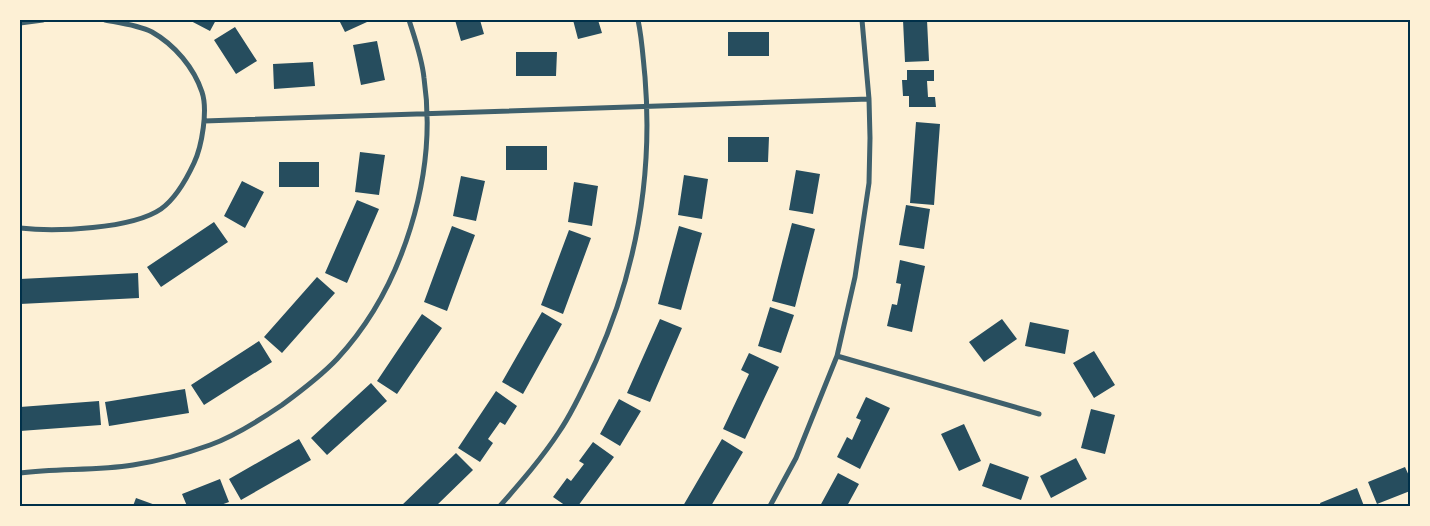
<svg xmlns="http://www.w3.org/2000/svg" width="1430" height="526" font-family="Montserrat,sans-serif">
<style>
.building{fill:#264d5e}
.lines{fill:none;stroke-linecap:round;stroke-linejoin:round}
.minor{stroke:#3f606c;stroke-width:5}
.neatline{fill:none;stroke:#003049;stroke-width:2}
</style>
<rect width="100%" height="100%" fill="#fdf0d5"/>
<path class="building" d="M189 20H216L210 31Z
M339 20H366L367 22 345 32Z
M455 20H480L484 34 461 41Z
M573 20H598L602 33 578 39Z
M903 20H927L929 61 905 62Z
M235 27 257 61 236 74 214 40Z
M728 32H769V56H728Z
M377 41 385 80 361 85 353 45Z
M516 52H557L556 76H516Z
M313 62 315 86 274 89 273 64Z
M907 70H934V81H927L928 97H935L936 107H909V96H903L902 80H907Z
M916 122 940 124 934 205 910 203Z
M728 137H769L768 162H728Z
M506 146H547V170H506Z
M360 152 385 155 379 195 355 192Z
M279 162H319V187H279Z
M796 170 820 174 813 214 789 210Z
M684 175 708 179 702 219 678 215Z
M461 176 485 181 476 221 453 216Z
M242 181 264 192 245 228 224 216Z
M574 182 598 186 592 226 568 222Z
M357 200 379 209 347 283 325 273Z
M906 205 930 209 924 249 899 245Z
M214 222 228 242 161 287 147 267Z
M792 223 815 229 795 307 772 301Z
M452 226 475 235 447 311 424 302Z
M679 226 702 233 681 310 658 304Z
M569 230 591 238 563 314 541 305Z
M900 260 925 266 912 332 887 326 892 304 897 305 901 284 896 283Z
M138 273 139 298 20 304V279Z
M317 277 335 293 282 353 264 337Z
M770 307 794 315 781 353 758 346Z
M542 312 562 324 523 394 502 382Z
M422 314 442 328 397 394 377 381Z
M660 319 682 328 650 402 627 393Z
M1002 319 1017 339 984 362 969 342Z
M1030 322 1069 330 1065 354 1025 346Z
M259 341 272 362 204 405 191 385Z
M1094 351 1115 385 1094 398 1073 363Z
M749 353 779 367 745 439 723 429 749 374 741 370Z
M371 383 387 401 327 455 311 438Z
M185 389 189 413 109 426 105 402Z
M496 391 517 406 505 425 500 422 488 439 493 443 480 462 458 448Z
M866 397 890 408 860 469 837 457 847 437 852 440 861 420 856 418Z
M619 399 641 411 620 446 600 434Z
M99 401 101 425 20 431V407Z
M1091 409 1115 415 1105 454 1081 448Z
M964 424 981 461 959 471 941 434Z
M299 439 311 460 241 500 229 479Z
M722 439 743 452 711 506H683Z
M593 442 614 457 578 506H566L553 497 567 478 571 481 584 464 579 461Z
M456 453 473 470 436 506H401Z
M1076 458 1087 479 1051 498 1040 476Z
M990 463 1029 477 1021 500 982 486Z
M1405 467 1410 478V491L1377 504 1368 482Z
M838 473 859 484 847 506H820Z
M220 479 229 502 218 506H187L182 494Z
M1357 488 1364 506H1321L1320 503Z
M136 498 158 506H133Z"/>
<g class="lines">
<path class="minor" d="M20 23 43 20
M204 121 869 99
M20 228C55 232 132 229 161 209 175 199 187 178 194 163 202 146 208 110 202 92 194 68 175 45 152 32 138 25 121 23 105 20
M837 356 1039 414
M20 473C57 468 96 471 133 465 159 461 185 454 210 445 235 436 260 420 282 405 301 391 321 376 337 359 403 288 438 174 424 78 422 58 415 39 409 20
M500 506C521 482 542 458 559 432 574 410 585 385 596 361 636 271 653 175 645 77 643 58 642 38 638 20
M770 506 796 458 837 356 855 277 869 183 870 138 869 99 862 20"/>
</g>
<rect width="1430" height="526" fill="none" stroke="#fdf0d5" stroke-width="42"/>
<rect x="21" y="21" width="1388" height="484" class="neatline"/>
</svg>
